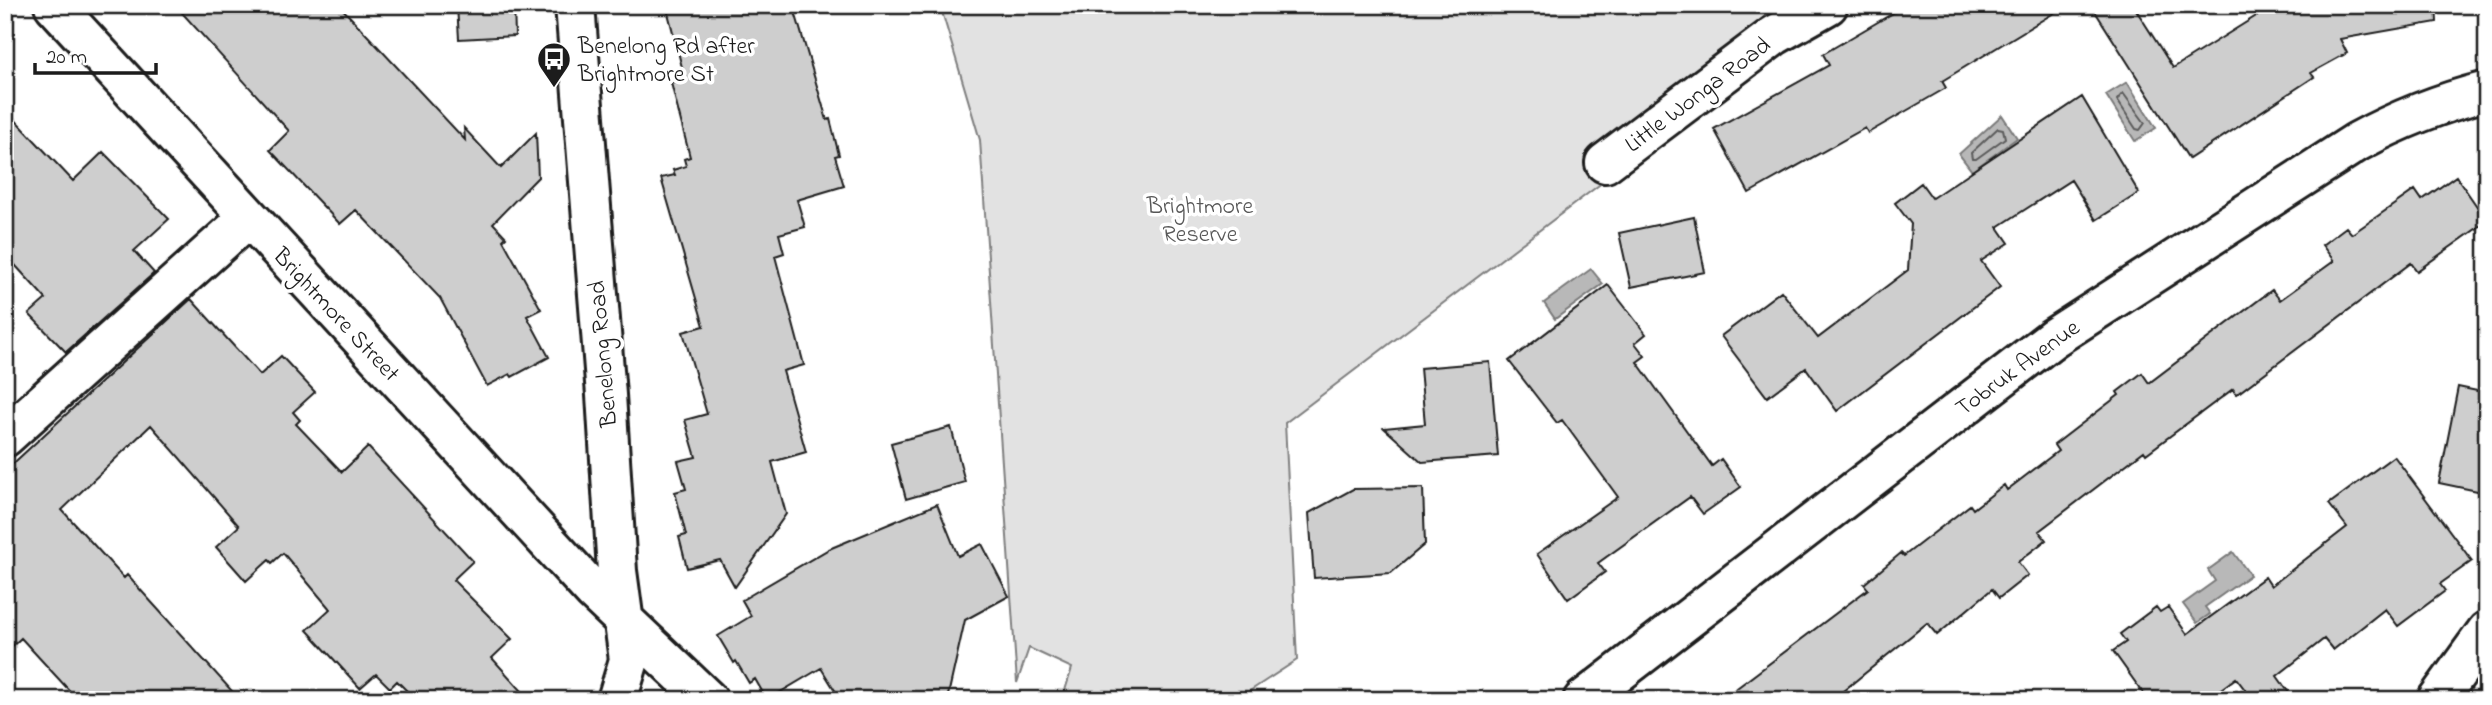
<svg xmlns="http://www.w3.org/2000/svg" width="2492" height="705" font-family="'Indie Flower',sans-serif">
<style>
.green{fill:#e2e2e2;stroke:#7f7f7f;stroke-width:2}
.water{fill:#b8b8b8;stroke:#7a7a7a;stroke-width:2}
.lines{fill:none;stroke-linecap:round;stroke-linejoin:round}
.shore{stroke:#5a5a5a;stroke-width:2}
.building{fill:#cecece;stroke:#1c1c1c;stroke-width:2}
.minor-casing{stroke:#1c1c1c;stroke-width:44}
.minor{stroke:#fff;stroke-width:38}
.labels{text-anchor:middle;stroke-width:7;stroke-linejoin:round;paint-order:stroke}
.poi-label{font-size:24px;fill:#1c1c1c;stroke:#fff;text-anchor:start}
.street-label{font-size:24px;fill:#1c1c1c;stroke:#fff}
.park-label{font-size:24px;fill:#575757;stroke:#fff}
</style>
<rect width="100%" height="100%" fill="#fff"/>
<filter id="ink" filterUnits="userSpaceOnUse"><feTurbulence type="fractalNoise" baseFrequency=".0143" numOctaves="2"/><feDisplacementMap in="SourceGraphic" scale="14" xChannelSelector="R" yChannelSelector="G"/><feConvolveMatrix kernelMatrix="1 2 1 2 8 2 1 2 1" color-interpolation-filters="sRGB"/></filter>
<g filter="url(#ink)">
<path class="green" d="M940 5H1798L1607 179 1285 423 1297 660 1236 700H1062L1072 668 1029 648 1017 683 980 140Z"/>
<path class="water" d="M2127 82 2156 128 2135 141 2106 95Z
M2002 115 2017 138 1972 171 1959 154Z
M1591 269 1603 284 1555 319 1544 303Z
M2233 552 2250 575 2205 607 2210 614 2197 623 2183 604 2215 581 2208 570Z"/>
<g class="lines">
<path class="shore" d="M2123 93 2145 123 2140 130 2136 129 2117 100Z
M1998 128 2003 129 2005 138 1976 159H1972L1971 153Z"/>
</g>
<path class="building" d="M175 5H339L465 140 464 128 501 168 536 133 538 177 493 223 506 237 503 240 541 309 527 316 549 357 512 377 510 374 487 386 440 298 356 210 340 224 270 150 289 131Z
M457 5H514L515 36 459 39Z
M666 5H793L827 120 830 119 839 155 835 156 844 186 797 200 805 227 779 234 784 253 775 256 804 365 783 371 806 452 772 462 786 514 735 587 720 560 687 568 679 537 686 535 675 492 686 489 678 461 696 457 685 420 707 414 683 332 704 326 661 178 675 175 673 170 686 166 684 159 690 157 671 83 685 79Z
M1907 5H2067L1942 81 1946 88 1868 133 1865 128 1749 193 1714 129 1829 65 1823 54Z
M2091 5H2133L2173 68 2274 5H2436L2437 22 2340 39 2347 53 2311 73 2314 77 2189 159Z
M2082 97 2139 193 2096 220 2071 180 1998 227 2009 243 1981 261 2000 287 1837 411 1806 368 1767 397 1721 336 1781 291 1818 338 1908 270 1911 224 1895 203 1921 183 1932 198Z
M5 109 73 181 103 152 169 219 134 251 154 273 66 352 29 314 46 299 5 254Z
M2456 176 2487 221 2417 271 2411 263 2237 394 2233 389 2146 454 2144 451 2039 531 2046 540 2018 562 2028 575 1999 598 1992 589 1937 635 1927 623 1832 700H1721L1868 589 1864 584 1901 553 1904 556 1970 505 1973 509 2004 485 2007 490 2058 451 2054 445 2119 395 2117 392 2142 373 2149 383 2272 290 2280 300 2334 261 2322 245 2346 227 2352 234 2415 190 2422 200Z
M1694 217 1705 272 1631 287 1619 233Z
M1608 285 1646 334 1635 343 1645 356 1637 362 1712 466 1721 459 1741 487 1703 514 1690 497 1598 563 1605 572 1568 599 1537 554 1618 497 1562 420 1557 423 1509 361Z
M191 299 260 375 281 356 315 392 293 412 300 420 296 424 342 472 368 447 473 561 453 580 512 639 492 658 530 700H416L397 681 390 688 376 674 360 688 307 630 330 609 283 553 272 563 269 560 246 581 216 547 239 526 151 425 62 510 124 578 127 575 240 700H78L21 638 5 653V471Z
M1490 362 1498 456 1422 462 1384 428 1425 424 1420 368Z
M2458 387 2487 393V493L2439 483Z
M951 427 965 482 906 499 891 443Z
M2394 456 2472 561 2440 584 2445 591 2398 626 2385 609 2333 650 2324 639 2277 676 2294 700H2253L2236 678 2206 700H2148L2113 651 2126 642 2120 634 2156 607 2160 612 2168 607 2187 634 2265 577 2271 586 2347 527 2329 504Z
M1423 488 1425 544 1391 573 1314 578 1309 513 1353 489Z
M937 504 958 556 982 544 1009 596 965 620 947 700H841L821 668 767 700 755 679 749 683 736 661 734 663 718 636 751 616 742 600 829 549Z"/>
<g class="lines">
<g class="minor-casing">
<path id="minor" d="M54 5 594 592 708 700
M575 5 606 395 617 571 629 660 617 700
M1605 163 1775 35 1828 5
M5 437 248 218
M1583 700 2053 338 2357 142C2399 119 2440 103 2487 91
M2437 700 2487 631"/>
</g>
<use href="#minor" class="minor"/>
</g>
</g>
<defs>
<g id="bus-pin" transform="scale(1.75)"><path d="M0 17L-7.5 6A9.5 9.5 0 1 1 7.5 6Z" fill="#1c1c1c" stroke="#fff"/><path d="M-5-6H5V4H4V6H2V4H-2V6H-4V4H-5ZM-3.5-4V0h7V-4ZM-3.5 1.2v1.5H-2V1.2ZM2 1.2v1.5H3.5V1.2Z" fill="#fff"/></g>
</defs>
<g fill-rule="evenodd">
<use href="#bus-pin" x="554" y="59"/>
</g>
<g class="labels">
<g class="poi-label">
<text x="578" y="53">Benelong Rd after<tspan x="578" dy="28">Brightmore St</tspan></text>
</g>
<g class="street-label">
<text transform="translate(1697 94) rotate(-37)" y="8">Little Wonga Road</text>
<text transform="translate(337 314) rotate(47)" y="8">Brightmore Street</text>
<text transform="translate(602 354) rotate(-95)" y="8">Benelong Road</text>
<text transform="translate(2017 367) rotate(-36)" y="8">Tobruk Avenue</text>
</g>
<g class="park-label">
<text x="1200" y="213">Brightmore<tspan x="1200" dy="28">Reserve</tspan></text>
</g>
</g>
<rect width="2492" height="705" fill="none" stroke="#fff" stroke-width="28"/>
<rect x="14" y="14" width="2464" height="677" fill="none" stroke="#1c1c1c" stroke-width="2.5" filter="url(#ink)"/>
<path d="M35 63v10h121v-10" fill="none" stroke="#1c1c1c" stroke-width="3.5"/>
<text x="46" y="63" font-size="21" fill="#1c1c1c" stroke="#ffffff" stroke-width="5" paint-order="stroke">20 m</text>
</svg>
